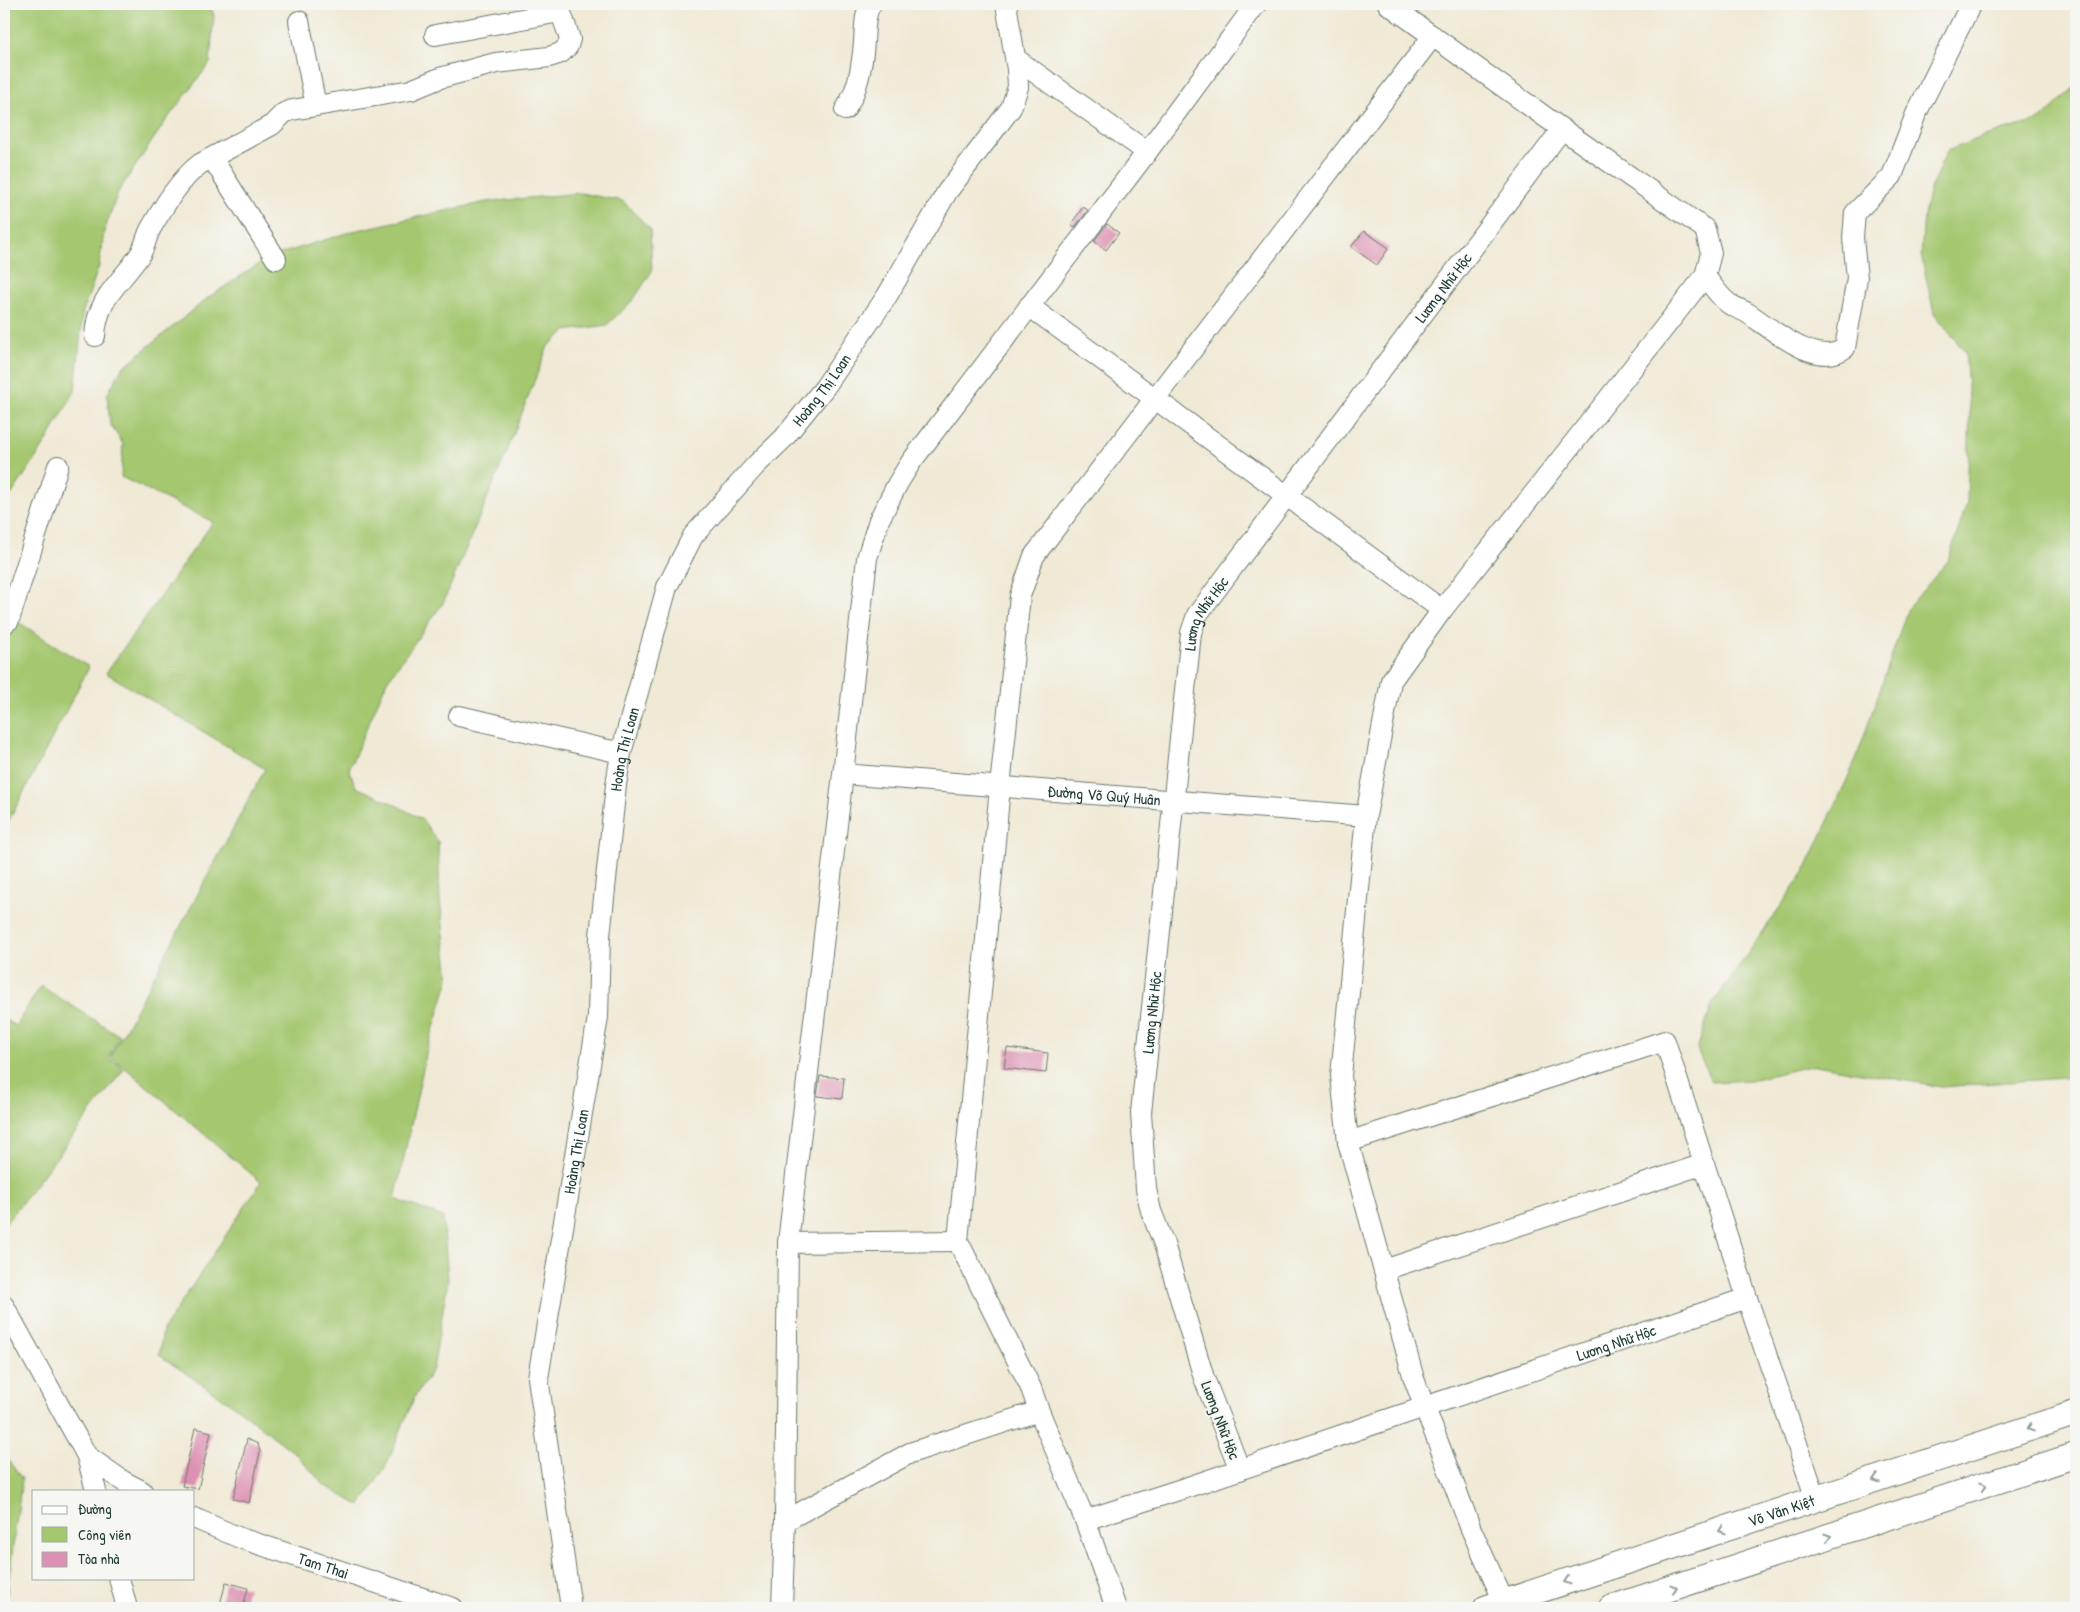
<svg xmlns="http://www.w3.org/2000/svg" width="2080" height="1612" font-family="'Patrick Hand',sans-serif">
<style>
.green{fill:#a4c770;stroke:#628252}
.building{fill:#dd91b2}
.lines{fill:none;stroke-linecap:round;stroke-linejoin:round}
.minor-casing{stroke:#68796c;stroke-width:22}
.major-casing{stroke:#68796c;stroke-width:27}
.minor{stroke:#fff;stroke-width:20}
.major{stroke:#fff;stroke-width:25}
.oneway{stroke:#8f9e9a}
.labels{text-anchor:middle;stroke-width:4.5;stroke-linejoin:round;paint-order:stroke}
.street-label{font-size:16px;fill:#1f3d34;stroke:#f6f6f2}
</style>
<rect width="100%" height="100%" fill="#f6f6f2"/>
<filter id="ink" filterUnits="userSpaceOnUse"><feTurbulence type="fractalNoise" baseFrequency=".02" numOctaves="2"/><feDisplacementMap in="SourceGraphic" scale="10" xChannelSelector="R" yChannelSelector="G"/><feConvolveMatrix kernelMatrix="1 2 1 2 8 2 1 2 1" color-interpolation-filters="sRGB"/></filter>
<filter id="wash" filterUnits="userSpaceOnUse"><feTurbulence type="fractalNoise" baseFrequency=".0096" numOctaves="4" result="noise"/><feDisplacementMap in="SourceGraphic" scale="20" xChannelSelector="R" yChannelSelector="G"/><feGaussianBlur stdDeviation="1.12" result="paint"/><feColorMatrix in="noise" values="0 0 0 0 0 0 0 0 0 0 0 0 0 0 0 0 0 1.4 0 .05"/><feComposite in="paint" operator="in"/></filter>
<g filter="url(#wash)">
<rect width="100%" height="100%" fill="#f0e9d5"/>
<path class="green" d="M4 4H209L214 15 210 63 165 122 118 192 104 232 99 266 83 311 75 391 45 444 4 506Z
M2076 86V1077L1942 1087 1815 1065 1750 1080 1711 1082 1697 1049 1712 1005 1805 871 1855 762 1908 608 1948 561 1967 503 1970 410 1965 352 1934 313 1921 255 1924 215 1930 189 1947 151 1984 136 2040 120Z
M580 193 623 201 650 229 652 271 634 299 607 325 566 331 548 346 508 449 443 603 387 681 349 769 356 787 392 803 422 819 438 842 440 899 449 979 427 1050 395 1199 443 1217 448 1280 433 1369 414 1398 386 1466 360 1506 324 1485 296 1454 237 1408 159 1355 163 1330 261 1182 111 1056 265 769 106 673 213 522 121 477 123 444 110 424 107 395 122 368 209 297 270 257 353 231 486 202Z
M18 622 89 667 4 830V640Z
M41 986 120 1036 109 1057 124 1069 4 1226V1019L15 1026Z
M4 1447 6 1457 22 1479 5 1608H4Z"/>
<g id="blocks">
<path class="building" d="M1083 207 1088 210 1075 227 1071 224Z
M1107 224 1119 233 1106 250 1094 241Z
M1364 231 1389 248 1377 265 1351 247Z
M1007 1048 1048 1053 1046 1073 1004 1068Z
M820 1076 844 1078 842 1099 817 1096Z
M195 1428 211 1432 198 1489 182 1486Z
M247 1439 258 1444 260 1452 249 1503 233 1499Z
M226 1582 248 1588 243 1608H219Z"/>
</g>
</g>
<g filter="url(#ink)">
<use href="#blocks" fill-opacity="0" stroke="#68796c" stroke-width="1"/>
<g class="lines">
<g class="minor-casing">
<g id="minor">
<path d="M1388 4 1562 129 1705 229 1711 253 1705 276 1442 610 1391 681 1366 816 1341 1076 1348 1142 1414 1379 1471 1529 1504 1602"/>
<path d="M299 21 316 106"/>
<path d="M435 35 560 12"/>
<path d="M1016 59 1147 152"/>
<path d="M845 110C858 90 862 67 864 42 865 30 864 14 871 4"/>
<path d="M212 158 276 259"/>
<path d="M1705 276C1712 285 1719 296 1728 303 1734 308 1742 309 1749 314 1772 329 1817 369 1845 348L1857 278 1853 238 1855 213 1892 176 1916 114 1971 4"/>
<path d="M1029 306 1442 610"/>
<path d="M95 336C97 298 119 285 139 256 145 248 146 237 151 228 164 206 180 179 200 164L272 125 284 113 292 110 411 90 440 78 496 63 549 57 561 53 568 46 570 39 558 4"/>
<path d="M4 624 9 620 58 466"/>
<path d="M459 716 621 753"/>
<path id="s1" d="M843 774 1366 816"/>
<path d="M1348 1142 1665 1041 1747 1298 1816 1499"/>
<path d="M788 1243 958 1241"/>
<path d="M1384 1270 1704 1164"/>
<path d="M4 1306 87 1456 123 1481 142 1491"/>
<path d="M87 1456 96 1491"/>
<path id="s2" d="M1240 1470 1204 1378 1164 1244 1151 1211 1146 1189 1141 1113 1191 633 1197 615 1562 129"/>
<path id="s3" d="M194 1518 240 1538 453 1608"/>
<path id="s4" d="M1085 1520 1188 1487 1747 1298"/>
<path d="M785 1521 910 1453 1039 1411"/>
<path d="M119 1578 127 1608"/>
<path id="s5" d="M571 1608 538 1378 598 1017 600 936 616 785 621 753 667 587 693 536 755 466 784 438 825 387 887 296 947 192 1011 108 1018 87 1017 69 1006 4"/>
<path d="M782 1608 785 1521 788 1243 843 774 867 558 879 520 898 483 911 462 1147 152 1256 4"/>
<path d="M1116 1608 1085 1520 1039 1411 1031 1388 958 1241 1000 787 1020 596 1034 556 1433 36"/>
</g>
</g>
<g class="major-casing">
<g id="major">
<path id="s6" d="M1486 1608 2076 1413"/>
<path d="M1611 1608 2076 1455"/>
</g>
</g>
<use href="#minor" class="minor"/>
<use href="#major" class="major"/>
</g>
<defs><path id="oneway-chevron" d="M-2-3.5L2.5 0L-2 3.5" fill="none" stroke-width="1.6" stroke-linecap="round" stroke-linejoin="round" transform="scale(1.25)"/></defs>
<g class="oneway">
<use href="#oneway-chevron" transform="translate(2030 1428) rotate(162)"/>
<use href="#oneway-chevron" transform="translate(1876 1479) rotate(162)"/>
<use href="#oneway-chevron" transform="translate(1983 1486) rotate(-18)"/>
<use href="#oneway-chevron" transform="translate(1722 1530) rotate(162)"/>
<use href="#oneway-chevron" transform="translate(1828 1537) rotate(-18)"/>
<use href="#oneway-chevron" transform="translate(1567 1581) rotate(162)"/>
<use href="#oneway-chevron" transform="translate(1674 1588) rotate(-18)"/>
</g>
</g>
<g class="labels">
<g class="street-label">
<text dy="6" stroke="none"><textPath href="#s2" startOffset="1284">Lương Nhữ Hộc</textPath></text>
<text dy="6" stroke="none"><textPath href="#s5" startOffset="1288">Hoàng Thị Loan</textPath></text>
<text dy="6" stroke="none"><textPath href="#s2" startOffset="879">Lương Nhữ Hộc</textPath></text>
<text dy="6" stroke="none"><textPath href="#s5" startOffset="868">Hoàng Thị Loan</textPath></text>
<text dy="6" stroke="none"><textPath href="#s1" startOffset="262">Đường Võ Quý Huân</textPath></text>
<text dy="6" stroke="none"><textPath href="#s2" startOffset="474">Lương Nhữ Hộc</textPath></text>
<text dy="6" stroke="none"><textPath href="#s5" startOffset="462">Hoàng Thị Loan</textPath></text>
<text dy="6" stroke="none"><textPath href="#s4" startOffset="560">Lương Nhữ Hộc</textPath></text>
<text transform="translate(1221 1420) rotate(69)" y="6">Lương Nhữ Hộc</text>
<text dy="6" stroke="none"><textPath href="#s6" startOffset="311">Võ Văn Kiệt</textPath></text>
<text dy="6" stroke="none"><textPath href="#s3" startOffset="138">Tam Thai</textPath></text>
</g>
</g>
<rect width="2080" height="1612" fill="none" stroke="#f6f6f2" stroke-width="20"/>
<rect x="32" y="1490" width="162" height="90" fill="#f6f6f2" stroke="#a0aca6"/>
<rect x="42" y="1506" width="25" height="8" fill="#ffffff" stroke="#a0aca6"/>
<text x="78" y="1514" font-size="15" fill="#1f3d34">Đường</text>
<rect x="42" y="1527" width="25" height="15" fill="#a4c770" stroke="#a0aca6"/>
<text x="78" y="1540" font-size="15" fill="#1f3d34">Công viên</text>
<rect x="42" y="1552" width="25" height="15" fill="#dd91b2" stroke="#a0aca6"/>
<text x="78" y="1564" font-size="15" fill="#1f3d34">Tòa nhà</text>
</svg>
